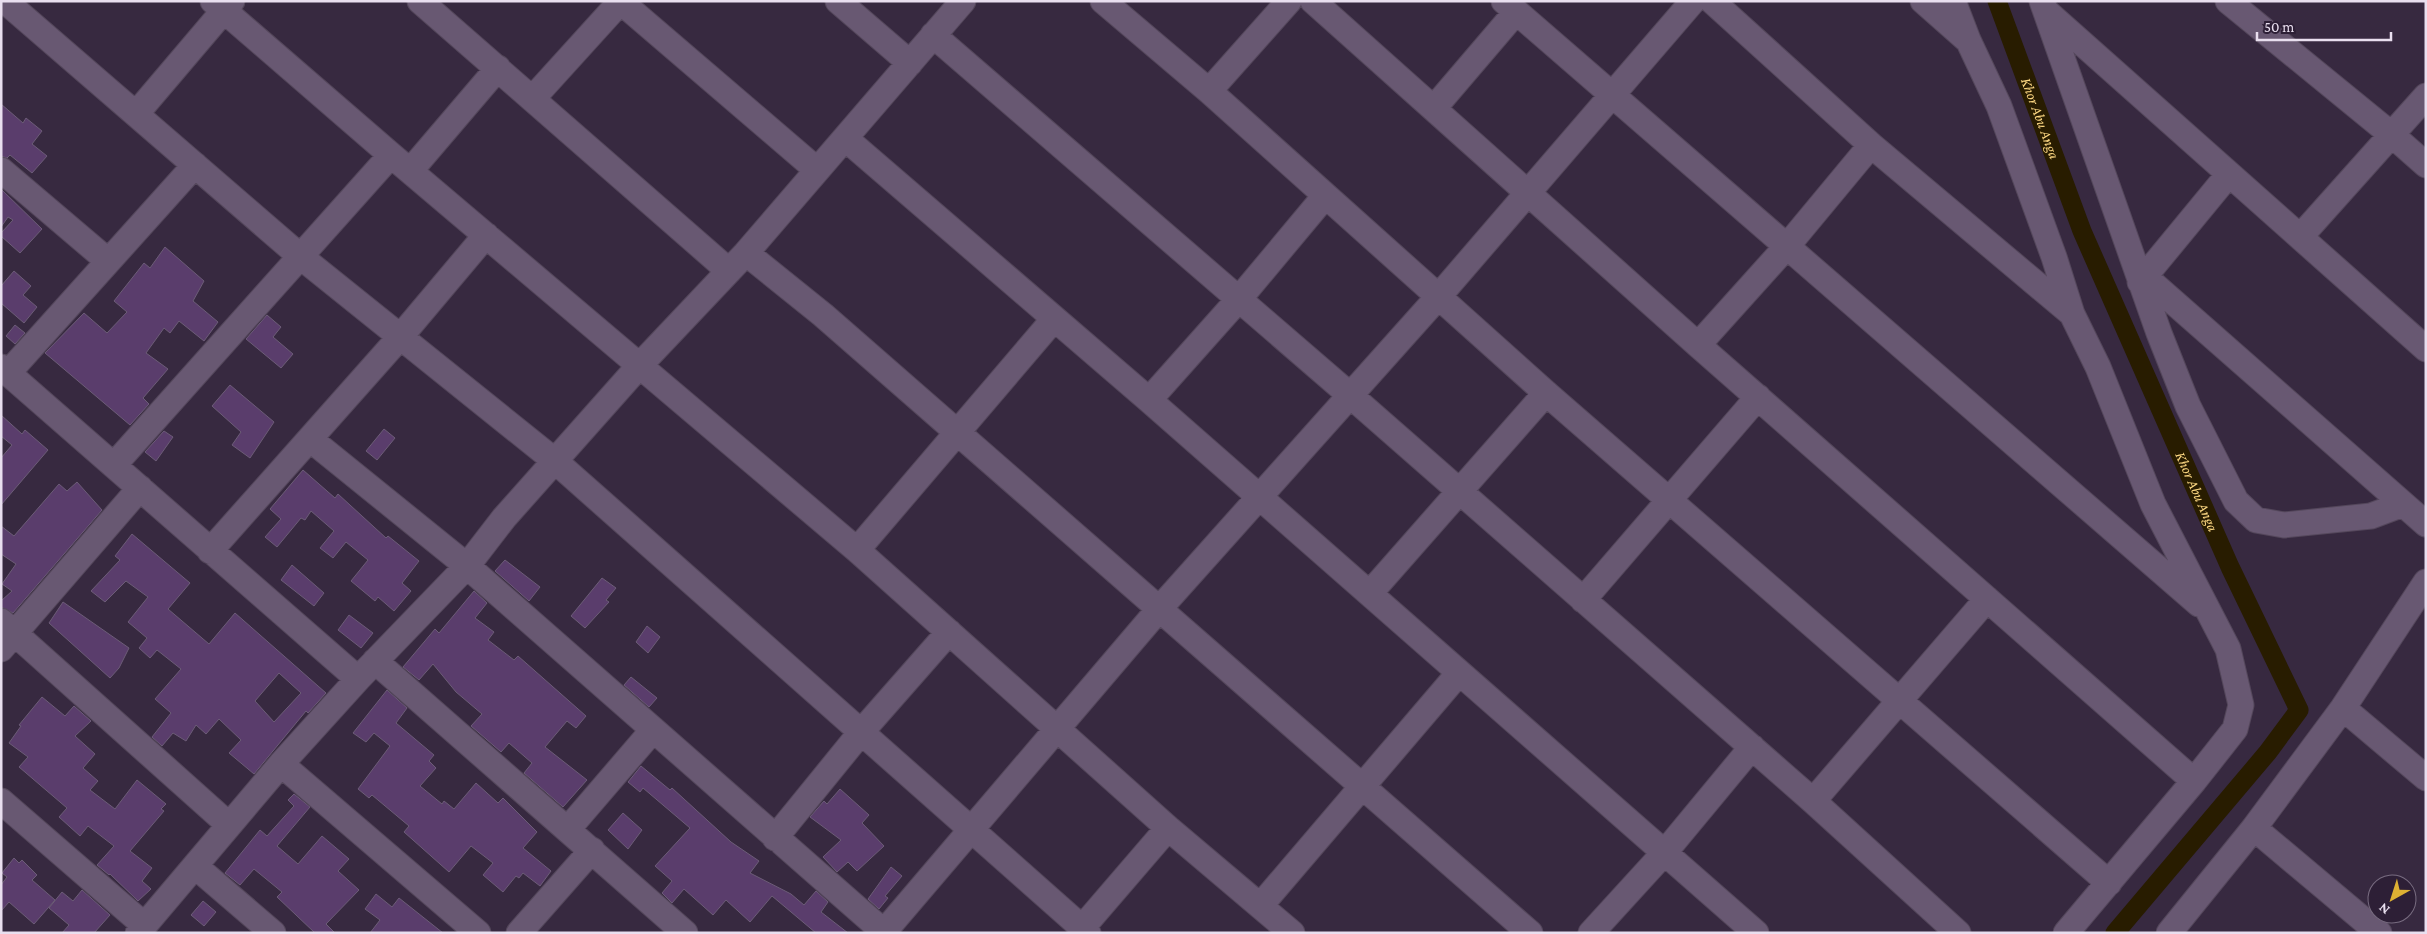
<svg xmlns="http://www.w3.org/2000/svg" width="2427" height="934" font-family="'Crimson Pro',serif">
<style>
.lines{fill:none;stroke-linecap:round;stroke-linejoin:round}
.canal{stroke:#281c00;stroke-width:19}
.building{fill:#5a3d6c;stroke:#6c5c77;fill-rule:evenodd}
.minor-casing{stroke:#54475b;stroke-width:27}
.minor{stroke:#685872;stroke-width:25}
.labels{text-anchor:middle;stroke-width:4;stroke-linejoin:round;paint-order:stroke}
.water-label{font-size:15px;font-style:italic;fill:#fbd680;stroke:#2d1f36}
</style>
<rect width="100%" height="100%" fill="#372940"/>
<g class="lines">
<path class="canal" id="s1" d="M1997 1 2082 231 2230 567 2299 710 2268 752 2115 933"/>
</g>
<path class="building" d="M1 104 23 123 26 118 42 131 32 144 47 156 32 173 10 155 7 158 1 156Z
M1 189 42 229 20 253 1 236V233L13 220 8 217 1 227Z
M165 247 204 281 193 301 218 322 204 341 179 321 170 333 164 328 146 353 168 369 143 398 149 404 130 425 45 353 84 313 107 333 127 312 114 301 144 263 150 268Z
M14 271 31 286 23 295 37 307 24 323 1 303V286Z
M267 315 281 327 273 337 293 354 281 368 246 339Z
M15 325 25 333 15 344 6 336Z
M230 385 274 422 250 458 232 445 241 432 212 406Z
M1 415 22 434 25 430 48 450 1 505V458L12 445 1 436Z
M384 429 395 438 377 460 366 451Z
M164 431 173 437 156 461 145 452Z
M303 470 335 498 338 494 386 538 388 536 419 561 402 583 411 591 394 611 378 597 375 601 351 581 368 560 346 542 333 558 320 548 334 531 311 511 305 520 301 518 277 547 265 537 281 519 270 509Z
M77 482 102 510 13 613 1 607V601L12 591 2 584 16 564 1 554V526L14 536 59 484 67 491Z
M132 534 190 583 168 609 209 644 235 613 326 693 308 713 306 711 254 774 229 753 241 740 219 719 206 734 196 725 186 741 173 733 162 746 152 737 171 713 155 699 181 669 157 650 150 658 139 648 147 638 128 622 148 597 126 581 105 602 91 591 120 560 115 556ZM279 673 301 693 274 722 255 701Z
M505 560 540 587 529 601 495 571Z
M292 565 324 593 314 606 281 580Z
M602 578 616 588 606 600 609 602 585 628 571 616Z
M474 591 487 603 475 618 494 632 488 640 514 660 518 656 586 716 576 728 567 721 545 747 587 780 563 807 524 773 532 763 509 743 501 752 471 726 482 714 456 692 433 664 419 680 403 667 435 629 439 633Z
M63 602 129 648 119 668 110 678 49 623Z
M349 615 373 633 361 648 338 630Z
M647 626 660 637 648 653 636 642Z
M631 677 657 698 649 707 624 685Z
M387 690 407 708 396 723 434 755 429 761 436 768 420 786 442 804 444 801 454 809 476 783 498 803 503 798 537 832 523 848 551 871 540 886 523 873 519 878 516 876 503 892 483 875 493 863 471 846 449 872 404 832 409 826 372 795 369 798 358 789 390 746 374 733 366 742 353 733Z
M42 697 65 716 74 706 91 721 75 736 95 754 83 768 98 781 90 790 115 809 137 780 166 804 161 809 164 811 130 851 152 868 142 881 151 889 138 901 110 874 109 875 97 865 114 846 88 826 80 836 59 817 67 808 19 767 28 757 9 743 21 726 19 725Z
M641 766 670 790 672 788 731 842 759 861 750 873 791 894 804 905 816 891 828 902 821 912 848 933H816L772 896 750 922 726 900 713 915 684 889 672 903 662 893 672 881 655 866 690 828 643 788 640 792 628 782Z
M840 789 869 815 862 823 884 846 857 871 848 862 837 872 823 857 841 840 810 817 824 801 827 804Z
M294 794 310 807 277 846 298 864 322 836 349 859 338 871 359 890 326 924 335 933H315L277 897 282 892 254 869 240 885 225 873 260 830 267 836 294 806 288 800Z
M623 813 642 830 628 849 608 830Z
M14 858 19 863 22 860 37 875 32 880 55 900 34 924 9 902 1 911V885L7 877 2 873Z
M891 867 902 876 885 896 888 898 879 909 868 899Z
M82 890 110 915 94 933H62L69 925 49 908 62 892 73 901Z
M376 894 392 907 399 898 443 933H370L380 920 365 909Z
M203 901 216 912 204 926 191 915Z"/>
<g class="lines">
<g class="minor-casing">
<path id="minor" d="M5 1 301 257 555 461 1088 933
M213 1 391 155 857 550 1168 828 1292 933
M420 1 729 271
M620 1 817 170
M838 1 910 63
M1103 1 1209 91 1546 393 2109 883
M1313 1 1698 345 2194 781
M1504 1 2199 604
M1712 1 1871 145 2072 314
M1923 1 1966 39
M1953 1 1968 40 1999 106 2054 257 2072 314 2098 367 2153 504 2228 649 2241 705 2235 729 2194 781 2066 933
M2042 1 2159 333 2188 406 2236 501 2256 520 2284 525 2371 516 2403 504
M2228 1 2392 135 2426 165
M2047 12 2426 349
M933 35 1351 396 1813 801 1958 933
M1209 91 1289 1
M533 98 621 1
M1434 108 1516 12
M136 114 232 1
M846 139 1149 400 1756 933
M1 170 108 261
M411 170 498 68
M2300 237 2426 96
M746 253 963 1
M2144 276 2426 524
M2140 282 2229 174
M1698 345 1788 245 1871 145
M1 367 358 679 467 566 504 518 640 365 746 253 823 315 1530 933
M8 373 195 165
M1149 400 1239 299 1325 196
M310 439 467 566 885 933
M114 465 391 155
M857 550 1054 319
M210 551 401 336 486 235
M1370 593 1546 393
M1583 600 1758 397
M1 621 229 825
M1 649 140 488
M375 661 685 933
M2343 708 2426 778
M281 764 478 933
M1 801 144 925
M1813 801 1987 599
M2254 828 2379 933
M568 829 653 730
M775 838 862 731 949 632
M195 866 273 933
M1261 905 1459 673
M1082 928 1168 828
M138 933 281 764 358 679
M519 933 592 850
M883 933 1160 608 1439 296 1693 1
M1591 933 1665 852 1752 747
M2169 933 2254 828 2343 708 2426 582"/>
</g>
<use href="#minor" class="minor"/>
</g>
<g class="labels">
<g class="water-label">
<text dy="5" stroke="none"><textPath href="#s1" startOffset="125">Khor Abu Anga</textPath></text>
<text dy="5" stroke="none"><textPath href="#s1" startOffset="530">Khor Abu Anga</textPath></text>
</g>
</g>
<rect width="2427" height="934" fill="none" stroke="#e9dfef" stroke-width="5"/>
<g transform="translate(2392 899) rotate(219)"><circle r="24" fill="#2d1f36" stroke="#786c80"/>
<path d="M0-4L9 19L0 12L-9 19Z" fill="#deb133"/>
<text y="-8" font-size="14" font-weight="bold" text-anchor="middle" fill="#e9dfef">N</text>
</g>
<path d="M2257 32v8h134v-8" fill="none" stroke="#e9dfef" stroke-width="2.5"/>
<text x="2264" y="32" font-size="15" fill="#e9dfef" stroke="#2d1f36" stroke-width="4" paint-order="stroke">50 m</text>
</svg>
